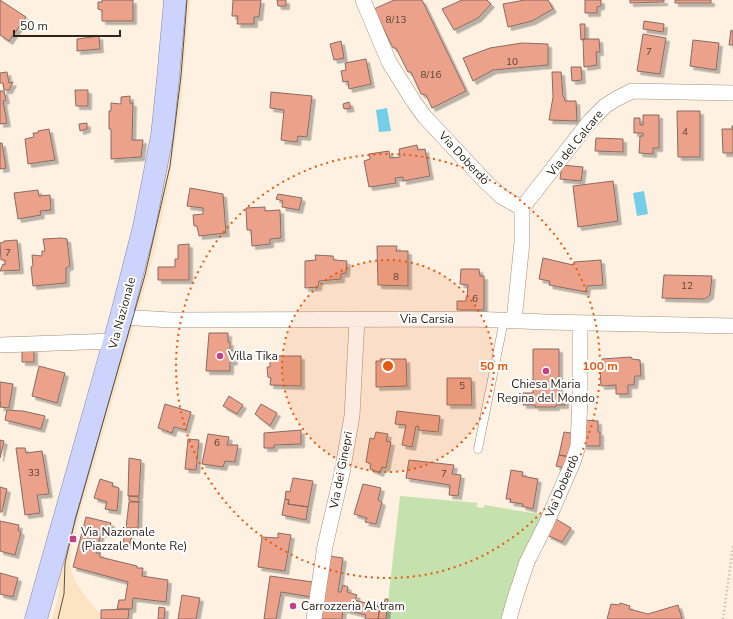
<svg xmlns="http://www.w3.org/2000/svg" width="733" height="619" font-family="'Nunito Sans',sans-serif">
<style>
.built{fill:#fce3c2}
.green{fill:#c5e1ae}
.water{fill:#74cde9}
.building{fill:#eba18a;stroke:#896b62;filter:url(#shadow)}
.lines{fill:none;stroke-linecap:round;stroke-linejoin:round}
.service-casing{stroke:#a28f77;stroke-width:9}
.minor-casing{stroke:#a28f77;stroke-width:16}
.primary-casing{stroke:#7e84ae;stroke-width:23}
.path{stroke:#b8ada0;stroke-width:2.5;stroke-dasharray:1 3;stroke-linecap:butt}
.service{stroke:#fff;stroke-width:8}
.minor{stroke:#fff;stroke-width:15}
.primary{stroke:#ccd4fd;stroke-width:22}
.tram{stroke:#595045;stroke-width:1}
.ring{fill:none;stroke:#e8590c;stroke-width:2;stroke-dasharray:2 4}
.poi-dot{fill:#c44187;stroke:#fff;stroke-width:1.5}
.labels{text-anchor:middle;stroke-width:4;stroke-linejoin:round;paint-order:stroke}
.number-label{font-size:10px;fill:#5c4538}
.street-label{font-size:12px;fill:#2d261c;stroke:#fff}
.poi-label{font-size:12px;fill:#2d261c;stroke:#fff;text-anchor:start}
.centre{fill:#e8590c;stroke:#fff;stroke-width:2}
.ring-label{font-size:12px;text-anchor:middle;font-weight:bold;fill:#e8590c;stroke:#fff;stroke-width:4;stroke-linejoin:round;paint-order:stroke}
</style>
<defs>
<filter id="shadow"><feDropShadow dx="3.5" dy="3.5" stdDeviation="0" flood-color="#0004"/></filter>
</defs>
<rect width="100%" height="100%" fill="#fef1e2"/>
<path class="built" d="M180 0H190L180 110 168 188 154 253 138 312 129 311Z
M126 324 134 325 80 513 71 549 70 567 76 583 88 600 101 615V610L129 609 128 619H52L59 595V567Z"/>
<path class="green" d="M400 496 478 503 476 507 483 508 485 505 544 515 505 619H386Z"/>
<path class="water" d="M387 108 391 131 379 132 376 110Z
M644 191 648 214 637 216 633 193Z"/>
<path class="building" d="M0 0 26 17 9 41 0 35Z
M102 0H133V21H102V10L98 9V2H102Z
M233 0H261L259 17H254V24H237L238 16H232Z
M277 0H286V6H278Z
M394 0H422L466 91 432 108 426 95 421 94 411 72H408L396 48H393L374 9Z
M462 0H487L491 4 478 18 454 30 442 9Z
M525 0H548L553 9 532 21 508 27 503 4Z
M585 0H601V6L597 7V13H585Z
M630 0H664V2L630 3Z
M675 0H711V3H675Z
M644 21 664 24 663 32 643 29Z
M580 24H585V39L581 40Z
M731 30 733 31V45H729Z
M643 34 666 38 660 74 637 71Z
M99 36 100 49 77 51V39Z
M583 39H599L600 52H596L597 65 584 67Z
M693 40 719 43 716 70 690 66Z
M341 41 344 58 334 60 330 44Z
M522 43 548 44V65L493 70 473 81 463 58 490 48Z
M366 59 371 84 349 89 348 81 343 82 341 71 346 70 345 63Z
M571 67H581L582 80 572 81Z
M7 72 9 83 13 82 9 90H4L3 83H0V73Z
M552 72H561L563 96 564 97 565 101H576L577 121 549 120 553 97Z
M75 90H88V106H76Z
M0 91H4L6 100 3 101 7 123 0 124Z
M271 92 312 96 307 137 298 136 297 142 281 140 284 110 270 108Z
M130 96V103H133L132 140H143L141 157 111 159V129H109V111H111V103L121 104V97Z
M349 102 351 108 344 109 343 104Z
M677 111H700V157H678Z
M643 115H659V148H653V154L639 153 640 136H643V133H634V118H640V125H643Z
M87 123V129L80 131 79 124Z
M732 126H733V153H723L722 129H732Z
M49 129 55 160 28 164 25 139 34 137 33 133H38V131Z
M596 138 623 139V152L595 151Z
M0 143H2L6 168 0 169Z
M417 145 418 150 425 149 430 176 403 181V177L395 178 396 183 369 187 364 161 370 159 369 154 389 151 390 158 400 157 399 149Z
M562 165 583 167 581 181 560 179Z
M613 181 618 221 578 227 573 186Z
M190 188 223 194 226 233 199 236 197 226H194L193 215 203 214V208L187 206Z
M38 190 39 196 50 195 51 210 40 211 41 215 18 219 14 193Z
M278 194 302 198 299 210 282 207 283 201 276 199Z
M265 207V211L280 210 281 238 270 239V244L252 246 251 230H247L246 208Z
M62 238 67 239 70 266 66 268V283L33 286 31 267 33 266 32 255 42 256V251H45L43 239Z
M17 240 20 270 0 271 3 264 5 265V260H1L0 243 4 242V241Z
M189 244V280H158V267H175V259H178V245Z
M377 246H397L396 251H408V286L378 285Z
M315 255 333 256 334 260 347 261 346 273 341 274V279L319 281 318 287 305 288V261L316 260Z
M543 258 573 265 574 262 601 260 603 285 587 286 586 292 549 285 550 281 539 279Z
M461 269H479L480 276H484V310H457V301H466V297H467L468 285 460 284Z
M664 275 712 276 710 295 705 299H700L662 298Z
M209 333H228V342H230V350L234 351V361L230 362V371H206Z
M22 349H34V362H22Z
M533 349H559V394H565V405H556V407H535V405H523V393H533Z
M270 356H301V386L270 385 271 378 268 377 267 367H270Z
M631 357 632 359 640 360 641 376H635L634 385H628V394H616V385L601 386 600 370H602V359Z
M380 359H406L407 386 376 387V361H381Z
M39 366 65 373 57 403 32 396Z
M447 378H471L472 405H447Z
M0 382 13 384 9 408 0 407 1 402H0Z
M229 396 243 405 237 414 223 406Z
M165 404 191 412 186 430 174 427 172 433 158 428Z
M261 404 277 413 270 426 255 414Z
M7 410 23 411 45 416 41 429 5 420Z
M397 411 440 416 438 432 418 430 419 427 416 426 412 447 402 445 406 425 395 424Z
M583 420 598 421V432H600V446H583Z
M301 430V444L274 445V448H264V433Z
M376 432 388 434 386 441 391 442 386 468 382 467 380 473 370 469 371 464 366 462 370 438 374 439Z
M564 432 577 434 571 457 559 455Z
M208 434 229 437 227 445H238L235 462 225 461 223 467 202 464Z
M188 439 199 440 196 470 185 469Z
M0 440 4 441 0 458Z
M16 448H25L26 453 42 451 49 494 37 495 40 513 25 515Z
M559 455 571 457 564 468 556 466Z
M129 458 141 460 139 496H128Z
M409 460 454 465 452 474 461 475 458 496 449 495 450 485 406 478Z
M511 470 523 472 522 476 538 479 533 509 522 506 523 504 510 502 511 499H506Z
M293 478 313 481 308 507 288 504 289 500 285 499 286 491 290 492Z
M100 479 113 483 112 486 119 488 117 511 105 509 107 502 94 498Z
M363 484 381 488 378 500 382 502 376 524 365 522 367 518 354 514Z
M0 487 7 489 2 512H0Z
M129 496 139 497V502L129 501Z
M285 499 289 500 288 504 308 507 306 520 282 515Z
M129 502H139L138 528H126Z
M86 517 111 523 108 534 101 533 96 553H100V557L137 566V568H143L142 576 168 580 166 602 133 598 132 609H117L119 600H125L128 582 73 567Z
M556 519 571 528 562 542 547 535Z
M0 521 19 525 18 530 21 532 15 555 0 551Z
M278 533 291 535 285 571 258 567 262 537 278 538Z
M125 534 132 536 129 545 123 543Z
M329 556 343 558 338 592H341L343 585 348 587 347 592 357 595 355 600 380 607 378 619H365L366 615 343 609 342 619H320Z
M0 573 18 578 13 597 0 594Z
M270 576 313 582 311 597 281 592 276 619H264Z
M182 595 200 598 196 619H178Z
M385 599H388L387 607H377L379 602 384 603Z
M620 603 630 606 629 609 648 614 678 605 682 619H607L611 604 619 605Z
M159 607 165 608 164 619H158Z
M380 607H387L386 619H378Z
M129 609 128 619H101V610Z"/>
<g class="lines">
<g class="service-casing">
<path id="service" d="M478 449 504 320"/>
</g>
<g class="minor-casing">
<path id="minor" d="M363 0 389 62 414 102 424 116 484 180 502 197 522 208V242L514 321
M522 208 591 120 605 106 616 99 632 91 733 93
M121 317 171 320 470 319 546 322 733 326
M0 345 115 341
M314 619 325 546 342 473 352 416 357 319
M509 619 515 598 527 562 546 524 573 462 578 446 580 397V323"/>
</g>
<g class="primary-casing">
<path id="primary" d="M36 619 121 317 144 227 162 136 168 79 175 0"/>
</g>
<path class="path" d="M723 619 733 546"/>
<use href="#service" class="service"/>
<use href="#minor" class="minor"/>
<use href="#primary" class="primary"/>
<path class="tram" d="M58 619 64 594 65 563 75 520 145 275 170 166 181 76 187 0"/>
</g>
<circle cx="388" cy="366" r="106" fill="#e8590c" fill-opacity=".12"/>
<g class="ring">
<circle cx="388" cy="366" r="106"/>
<circle cx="388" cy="366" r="212"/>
</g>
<g class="poi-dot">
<circle cx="220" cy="356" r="4"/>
<circle cx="546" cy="371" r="4"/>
<rect x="69" y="535" width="8" height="8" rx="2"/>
<circle cx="293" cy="606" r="4"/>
</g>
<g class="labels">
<g class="number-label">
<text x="396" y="23">8/13</text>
<text x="649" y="55">7</text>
<text x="512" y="65">10</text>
<text x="431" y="78">8/16</text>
<text x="685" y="135">4</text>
<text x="8" y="256">7</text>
<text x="396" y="280">8</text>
<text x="687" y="289">12</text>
<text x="475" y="302">6</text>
<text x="462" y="389">5</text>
<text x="217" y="446">6</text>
<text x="34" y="476">33</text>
<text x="444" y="477">7</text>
</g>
<g class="street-label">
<text transform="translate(575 143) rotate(-51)" y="4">Via del Calcare</text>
<text transform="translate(464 158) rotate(47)" y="4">Via Doberdò</text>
<text transform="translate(122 313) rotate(-75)" y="4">Via Nazionale</text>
<text x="427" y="323">Via Carsia</text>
<text transform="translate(341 470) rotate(-79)" y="4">Via dei Ginepri</text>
<text transform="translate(562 486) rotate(-67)" y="4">Via Doberdò</text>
</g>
<g class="poi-label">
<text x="228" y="360">Villa Tika</text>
<text x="546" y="388" text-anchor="middle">Chiesa Maria<tspan x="546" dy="14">Regina del Mondo</tspan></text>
<text x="81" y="536">Via Nazionale<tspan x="81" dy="14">(Piazzale Monte Re)</tspan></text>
<text x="301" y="610">Carrozzeria Al tram</text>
</g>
</g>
<circle cx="388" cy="366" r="6" class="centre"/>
<g class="ring-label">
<text x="494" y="370">50 m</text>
<text x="600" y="370">100 m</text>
</g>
<path d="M14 30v6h106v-6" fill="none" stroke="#2d261c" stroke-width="2"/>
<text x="20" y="30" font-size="12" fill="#2d261c" stroke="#ffffff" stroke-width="3" paint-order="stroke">50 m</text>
</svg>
